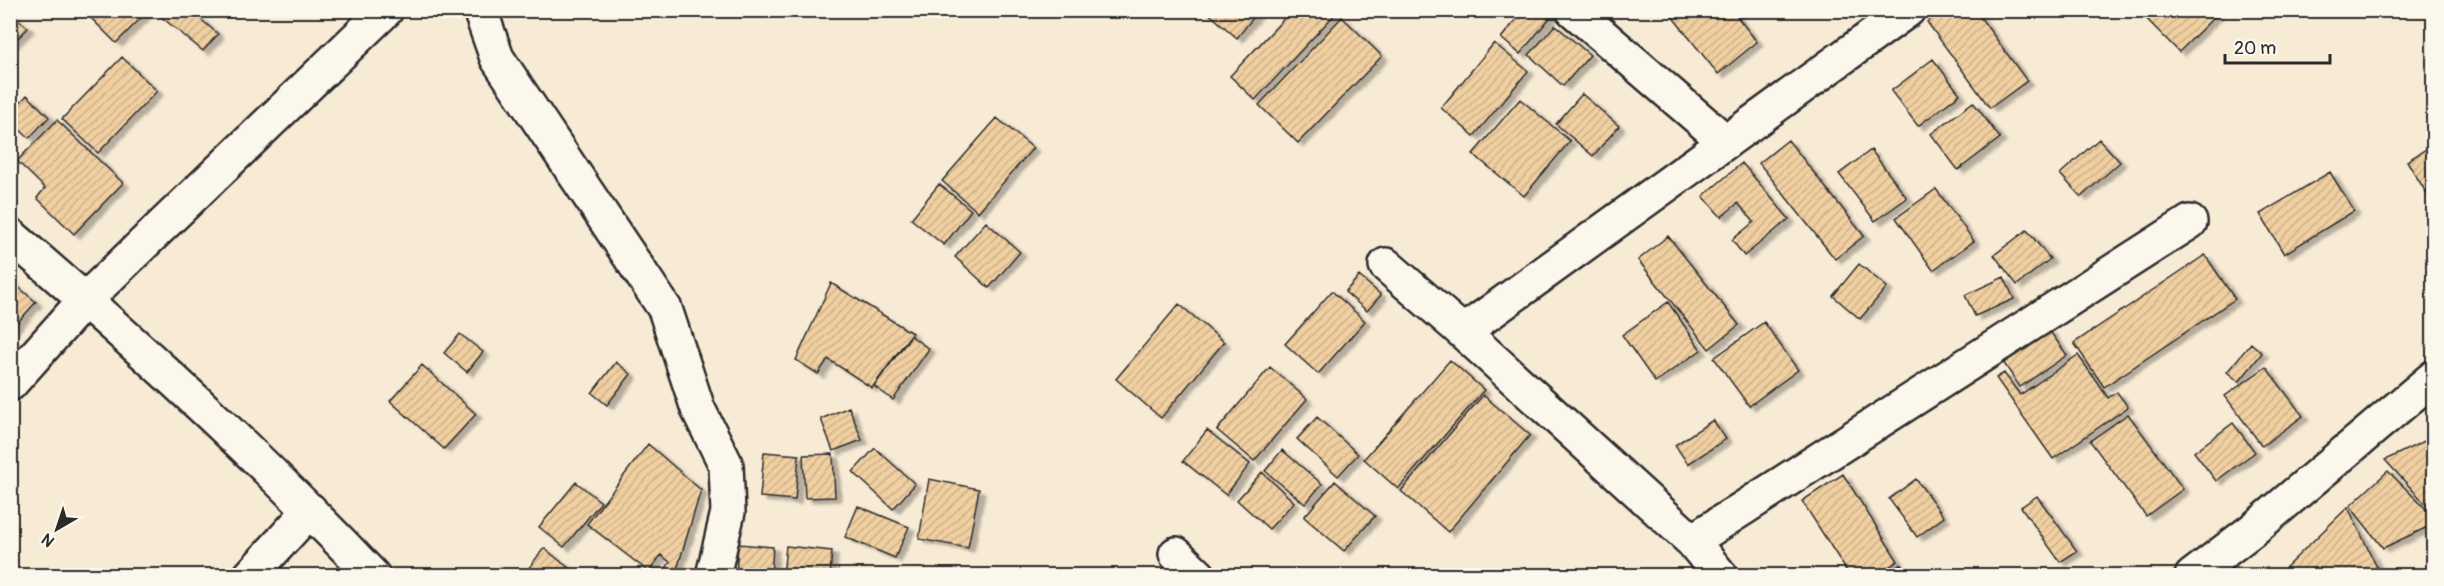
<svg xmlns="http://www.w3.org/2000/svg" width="2444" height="586" font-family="Pangolin,sans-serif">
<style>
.building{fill:url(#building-hatch);stroke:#2b2b2b;stroke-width:1.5;filter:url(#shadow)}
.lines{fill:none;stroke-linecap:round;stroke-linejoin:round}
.minor-casing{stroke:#2b2b2b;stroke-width:38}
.tertiary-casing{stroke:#2b2b2b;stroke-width:38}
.minor{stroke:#fbf7ec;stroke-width:33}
.tertiary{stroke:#fbf7ec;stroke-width:33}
</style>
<defs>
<pattern id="building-hatch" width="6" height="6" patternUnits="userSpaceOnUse" patternTransform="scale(1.5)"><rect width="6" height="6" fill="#f0cfa1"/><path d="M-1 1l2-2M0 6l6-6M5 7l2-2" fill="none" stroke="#ceb28b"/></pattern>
<filter id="shadow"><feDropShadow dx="6" dy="4" stdDeviation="1.5" flood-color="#0004"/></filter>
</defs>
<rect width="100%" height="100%" fill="#f8ebd6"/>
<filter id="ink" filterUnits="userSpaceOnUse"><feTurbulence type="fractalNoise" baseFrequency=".0167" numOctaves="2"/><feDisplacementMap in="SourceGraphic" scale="12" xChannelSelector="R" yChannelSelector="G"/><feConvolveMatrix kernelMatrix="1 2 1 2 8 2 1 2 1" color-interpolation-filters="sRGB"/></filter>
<g filter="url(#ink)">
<path class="building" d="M83 10H149L116 43Z
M163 10H190L218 34 203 51 159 15Z
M1205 10H1259L1237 38Z
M1292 10H1333L1336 13 1255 100 1230 76Z
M1524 10H1548L1553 14 1520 54 1501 38Z
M1667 10H1732L1757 42 1718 74Z
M1943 10H1975L2027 81 1990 108 1927 22Z
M2138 10H2211L2216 15 2179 52Z
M10 12 28 28 10 46Z
M1342 17 1382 56 1298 143 1259 105Z
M1555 25 1590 55 1563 86 1529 55Z
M1494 43 1528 71 1474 136 1441 108Z
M122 57 157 91 98 153 62 119Z
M1933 59 1960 94 1918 126 1891 91Z
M1582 94 1619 126 1593 156 1556 124Z
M27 95 49 117 29 138 10 121V113Z
M1520 99 1570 141 1524 196 1473 154Z
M1973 102 2000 138 1958 170 1931 134Z
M997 118 1033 148 978 212 942 181Z
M57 120 123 183 74 234 37 198 45 188 17 161Z
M2099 139 2120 162 2081 197 2060 174Z
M1788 140 1864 236 1835 259 1759 163Z
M2434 144V204H2433L2407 161Z
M1871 150 1907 198 1875 221 1839 174Z
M1742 163 1789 219 1744 256 1732 240 1754 222 1738 203 1721 217 1703 196Z
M2330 172 2354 211 2284 254 2260 214Z
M939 184 971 210 944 245 911 219Z
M1936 189 1974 241 1933 270 1896 218Z
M986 222 1020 252 989 288 955 257Z
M2027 230 2050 259 2017 285 1994 255Z
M1668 236 1739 325 1709 349 1638 260Z
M2205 255 2235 299 2104 387 2074 343Z
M1859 264 1887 287 1860 319 1833 296Z
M1359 276 1381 295 1367 311 1345 292Z
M2004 277 2014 299 1975 316 1965 295Z
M10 280 36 302 10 331Z
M831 283 912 333 872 388 828 359 818 374 796 360Z
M1332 291 1365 321 1318 374 1285 344Z
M1668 302 1701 350 1655 382 1622 335Z
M1179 304 1224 342 1161 418 1116 379Z
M1764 322 1798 370 1749 406 1714 358Z
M2049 330 2067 355 2020 387 2003 362Z
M460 334 483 352 467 372 444 353Z
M911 336 929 349 893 400 874 386Z
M2251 343 2262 353 2239 382 2227 372Z
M2078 355 2108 398 2117 392 2128 407 2053 459 1996 378 2004 373 2020 395Z
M1450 360 1484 390 1398 489 1364 459Z
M616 362 631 374 607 405 592 393Z
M422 365 476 414 444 449 390 401Z
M1270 367 1307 399 1254 461 1217 430Z
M2266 367 2303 416 2262 446 2225 396Z
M1483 395 1530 435 1448 532 1401 491Z
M849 407 862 440 833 451 821 419Z
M2128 414 2183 489 2146 516 2090 441Z
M1317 417 1358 454 1338 476 1297 439Z
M1713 420 1726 439 1688 464 1675 445Z
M2233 423 2255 452 2216 481 2194 452Z
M1207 430 1250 464 1226 495 1183 461Z
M2433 437 2434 510 2432 511 2385 460Z
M648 444 701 490 675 576H661L670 562 661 555 649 572 587 524Z
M875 448 915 484 893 509 853 472Z
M1282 450 1322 484 1305 504 1265 471Z
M764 452 799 455 795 500 760 497Z
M833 454 835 497 805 498 803 455Z
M2388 471 2434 517V524L2383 548 2350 506Z
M1262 472 1294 502 1269 529 1237 500Z
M1843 474 1898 561 1875 576H1850L1802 501Z
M929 479 979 489 968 548 919 539Z
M1916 479 1944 517 1917 537 1889 499Z
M1335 481 1375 516 1344 551 1304 517Z
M576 482 601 502 564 547 539 527Z
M2037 496 2077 551 2060 562 2021 507Z
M858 506 909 527 895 558 845 537Z
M2348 507 2381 576H2277Z
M738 544 773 547 771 576H736Z
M786 546 832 551 830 576H783Z
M544 548 575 573 573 576H537L528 569Z
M1901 564 1908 576H1882Z"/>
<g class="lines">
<g class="minor-casing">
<path id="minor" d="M480 10 497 58 665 309 698 409 726 465 728 512 713 576
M1573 10 1726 142
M10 235C136 343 259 456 373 576
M1386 265 1463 332 1692 541 1721 576
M1463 332 1908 10
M10 384 85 300 386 10
M1692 541 2190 222
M1176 554 1199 576
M250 576 310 510"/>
</g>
<g class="tertiary-casing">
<path id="tertiary" d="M2192 576 2255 528 2434 377"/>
</g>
<use href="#minor" class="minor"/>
<use href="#tertiary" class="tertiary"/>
</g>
</g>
<rect width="2444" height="586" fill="none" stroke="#fbf7ec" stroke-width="36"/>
<rect x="18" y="18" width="2408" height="550" fill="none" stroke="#2b2b2b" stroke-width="2" filter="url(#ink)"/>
<g transform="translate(57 529) rotate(219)" stroke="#fbf7ec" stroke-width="4.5" paint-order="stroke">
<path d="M0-4.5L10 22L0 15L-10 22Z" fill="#2b2b2b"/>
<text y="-9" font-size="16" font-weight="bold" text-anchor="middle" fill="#2b2b2b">N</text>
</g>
<path d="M2225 54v9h105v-9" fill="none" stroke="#2b2b2b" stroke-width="3"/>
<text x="2234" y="54" font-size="18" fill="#2b2b2b" stroke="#fbf7ec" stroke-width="4.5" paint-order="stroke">20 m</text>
</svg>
